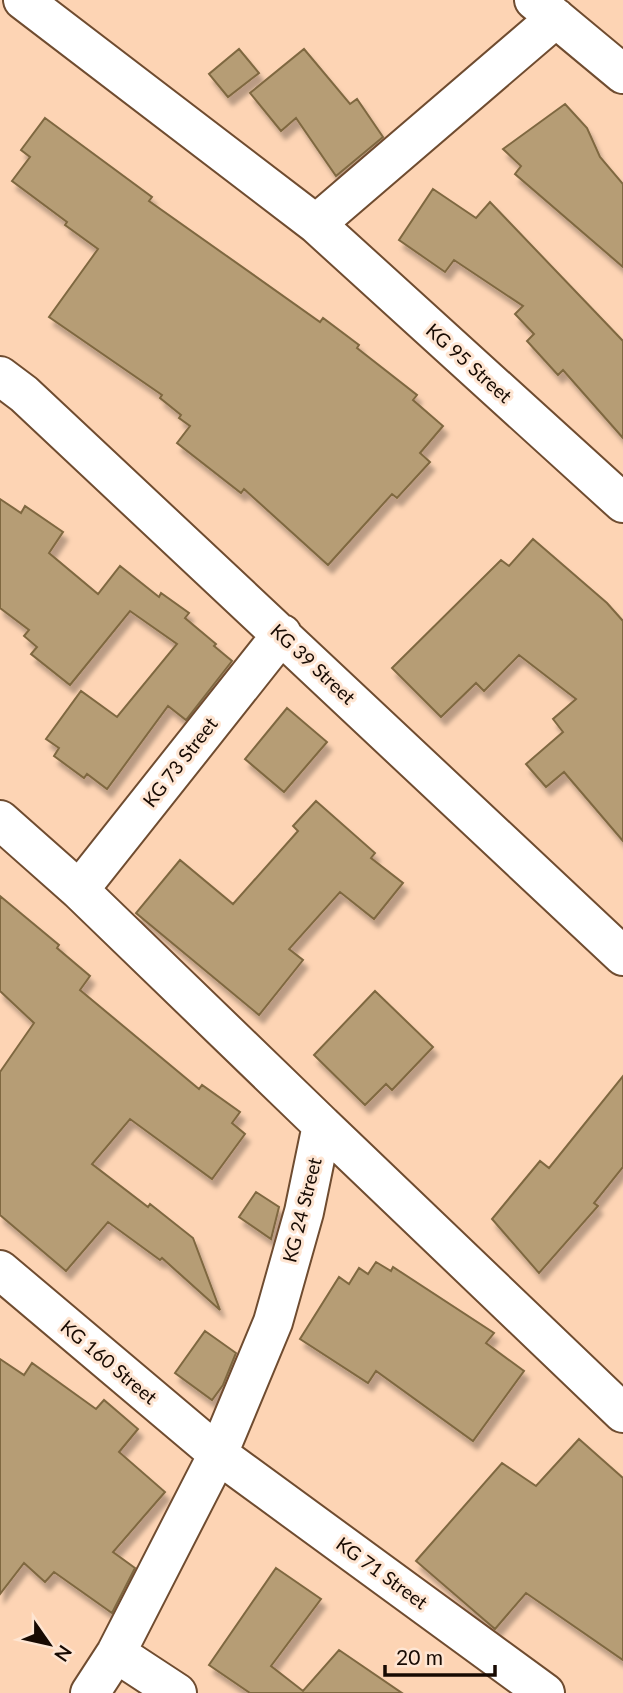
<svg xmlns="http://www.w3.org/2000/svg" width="623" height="1693" font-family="Lato,sans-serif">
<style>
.building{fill:#b69d75;stroke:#7f6841;stroke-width:2;filter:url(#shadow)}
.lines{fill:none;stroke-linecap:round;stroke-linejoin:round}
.minor-casing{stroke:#6f4c30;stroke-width:42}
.minor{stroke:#fff;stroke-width:38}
.labels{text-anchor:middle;stroke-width:6;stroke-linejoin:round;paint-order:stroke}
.street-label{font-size:19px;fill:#170a02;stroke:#fee5d2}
</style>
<defs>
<filter id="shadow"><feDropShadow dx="4.5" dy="8" stdDeviation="2" flood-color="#0004"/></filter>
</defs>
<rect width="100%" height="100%" fill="#fdd4b4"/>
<path class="building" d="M239 49 259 73 228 97 209 74Z
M304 49 350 104 357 99 383 137 336 176 296 118 281 131 250 93Z
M565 104 587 128 600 157 623 184V267L515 174 521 166 503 149Z
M45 118 152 197 149 201 320 322 323 318 359 345 357 348 417 395 413 400 443 426 420 453 430 462 397 498 392 494 328 565 244 489 241 493 177 443 190 426 179 418 181 415 160 398 162 395 49 317 98 249 65 225 67 222 12 181 30 157 21 150Z
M433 189 476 218 490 202 623 341V438L563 370 558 375 527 341 534 334 515 314 523 306 454 260 445 272 399 240Z
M0 499 21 513 25 506 63 532 49 553 98 594 120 566 159 597 161 593 189 613 185 618 216 644 214 646 232 661 186 720 168 706 107 789 87 774 84 778 54 756 59 748 46 739 81 691 117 717 177 644 130 611 70 685 31 654 37 647 24 636 29 630 0 608Z
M533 539 607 603 623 621V841L564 772 546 787 526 764 563 732 553 719 576 699 519 655 484 691 476 683 441 717 392 668 501 560 509 566Z
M287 708 327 742 284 792 245 759Z
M316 801 375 853 371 858 403 883 374 919 340 892 289 949 303 960 259 1015 136 913 180 860 233 904 298 831 293 826Z
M0 896 59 945 57 948 90 976 80 990 199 1089 202 1085 240 1112 232 1123 245 1134 212 1179 130 1119 92 1164 148 1207 150 1204 193 1238 220 1310 162 1258 160 1260 108 1222 66 1271 0 1215V1072L34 1023 0 991Z
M375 991 433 1047 392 1090 386 1084 365 1105 314 1055Z
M623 1076V1167L594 1203 598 1206 539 1273 492 1219 540 1161 549 1168Z
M256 1192 279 1207 271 1239 239 1217Z
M376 1262 391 1271 393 1267 494 1333 486 1343 524 1371 473 1441 376 1371 368 1383 300 1339 339 1277 349 1284 359 1268 368 1274Z
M205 1331 236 1353 223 1385 212 1400 175 1373Z
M0 1359 24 1375 32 1363 96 1409 104 1400 138 1429 119 1452 165 1492 113 1552 135 1568 112 1613 54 1572 45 1582 24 1563 0 1594Z
M579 1439 623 1478V1660L526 1593 495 1629 416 1561 502 1463 536 1486Z
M276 1568 321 1599 271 1666 303 1691 339 1650 402 1693H250L209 1665Z"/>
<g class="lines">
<g class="minor-casing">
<path id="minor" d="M23 0 316 224 623 503
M534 0 623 74
M316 224 556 18
M0 376 24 394 623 956
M0 820 79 890 322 1125 304 1212 273 1322 218 1454 116 1653 90 1693
M79 890 282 634
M322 1125 623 1413
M0 1270 218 1454 545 1693
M116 1653 177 1693"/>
</g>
<use href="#minor" class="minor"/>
</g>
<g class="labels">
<g class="street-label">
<text transform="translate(469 363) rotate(42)" y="7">KG 95 Street</text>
<text transform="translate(313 664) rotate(43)" y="7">KG 39 Street</text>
<text transform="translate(180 762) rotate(-52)" y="7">KG 73 Street</text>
<text transform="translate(302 1210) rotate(-76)" y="7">KG 24 Street</text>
<text transform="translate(109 1362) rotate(40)" y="7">KG 160 Street</text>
<text transform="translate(382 1573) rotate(36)" y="7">KG 71 Street</text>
</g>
</g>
<g transform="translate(49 1644) rotate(124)" stroke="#fee5d2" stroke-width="5" paint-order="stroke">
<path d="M0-5L12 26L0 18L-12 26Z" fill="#170a02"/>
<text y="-10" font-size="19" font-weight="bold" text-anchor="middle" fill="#170a02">N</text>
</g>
<path d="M385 1665v10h110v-10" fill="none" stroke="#170a02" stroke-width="3.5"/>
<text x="396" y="1665" font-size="21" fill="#170a02" stroke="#fee5d2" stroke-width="5" paint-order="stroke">20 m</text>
</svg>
